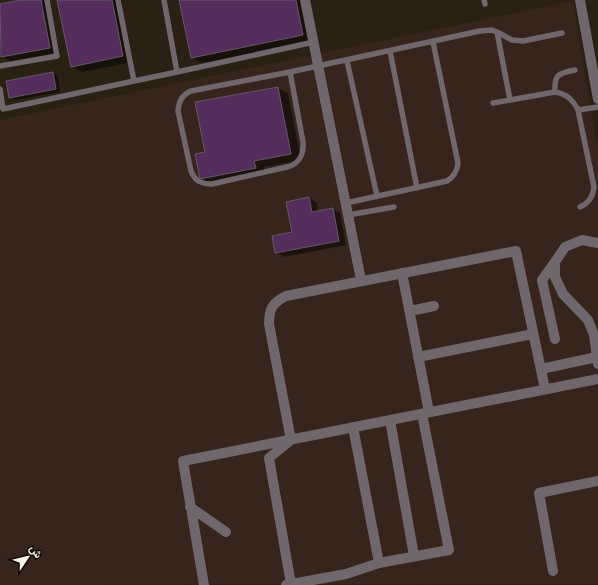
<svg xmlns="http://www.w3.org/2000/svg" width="598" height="585" font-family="'Source Sans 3',Vazirmatn,sans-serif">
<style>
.industrial{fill:#36251d}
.shadow{fill:#0007}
.building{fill:#542d5c;stroke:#655967}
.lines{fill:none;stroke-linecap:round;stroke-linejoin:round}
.lane{stroke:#6f676b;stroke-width:5.5}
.street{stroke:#6f676b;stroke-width:10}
</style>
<rect width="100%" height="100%" fill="#2a2014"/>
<path class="industrial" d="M573 1 590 108 598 144V584L0 585V120Z"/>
<path class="shadow" d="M27 0H44L50 3 60 54 12 62 1 56 0 49V5Z
M58 0H120L133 62 82 72 72 66Z
M180 0H304L313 41 202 63 192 57Z
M53 73 58 76 60 92 15 100 10 97Z
M278 88 288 93 301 160 264 167 265 173 211 184 200 178 206 153Z
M309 198 317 203 318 211 332 209 340 213 346 245 284 257 276 252 294 232Z"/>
<path class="building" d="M21 0H41L50 48 1 57 0 4Z
M57 0H112L123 56 71 67Z
M179 0H296L303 35 191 58Z
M53 72 56 89 9 98 6 81Z
M278 87 291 154 254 161 256 168 200 179 195 154 205 152 195 102Z
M309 197 312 212 333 208 339 241 275 253 272 236 292 232 286 202Z"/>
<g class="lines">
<path class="lane" d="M118 0 134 81 177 72 164 0
M484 0 485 4
M497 32 510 100
M390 51 417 188
M347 61 377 196
M0 66 57 56 47 0
M177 72 314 42
M290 72 303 142C304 154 299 164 287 167L212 184C201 184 195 181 191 171L178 111C179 101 182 95 191 91Z
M290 72 480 31 492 30 497 32 512 40 523 41 562 33
M0 89 3 109 134 81
M555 92C554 75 558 73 575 70
M493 103 555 92C567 94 573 100 578 110L594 187C593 197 589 203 580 207
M578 110 598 107
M346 203 447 181C454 177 457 172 458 163L433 42
M348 215 394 207"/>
<path class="street" d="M305 0 361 280
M580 0 598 99
M598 243 582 240 565 247 555 262V277L563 294 588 320 594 335 598 364
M402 273 429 412
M410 311 434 306
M555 339 542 280 555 262
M418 357 533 334
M541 369 597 357
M390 420 414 556
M353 427 379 563
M190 507 226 532
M553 571 539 493 598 481
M291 584 269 458 291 440 269 324C269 309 272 303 286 296L516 251 545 389
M204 585 183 461 598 379
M286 585 346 574 379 563 449 550 422 414"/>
</g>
<g transform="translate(28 557) rotate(55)" stroke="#0f0b06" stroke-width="3" paint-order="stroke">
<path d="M0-3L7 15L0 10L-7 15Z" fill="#f9f2ea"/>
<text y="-6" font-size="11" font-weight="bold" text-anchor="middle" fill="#f9f2ea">ش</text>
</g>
</svg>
